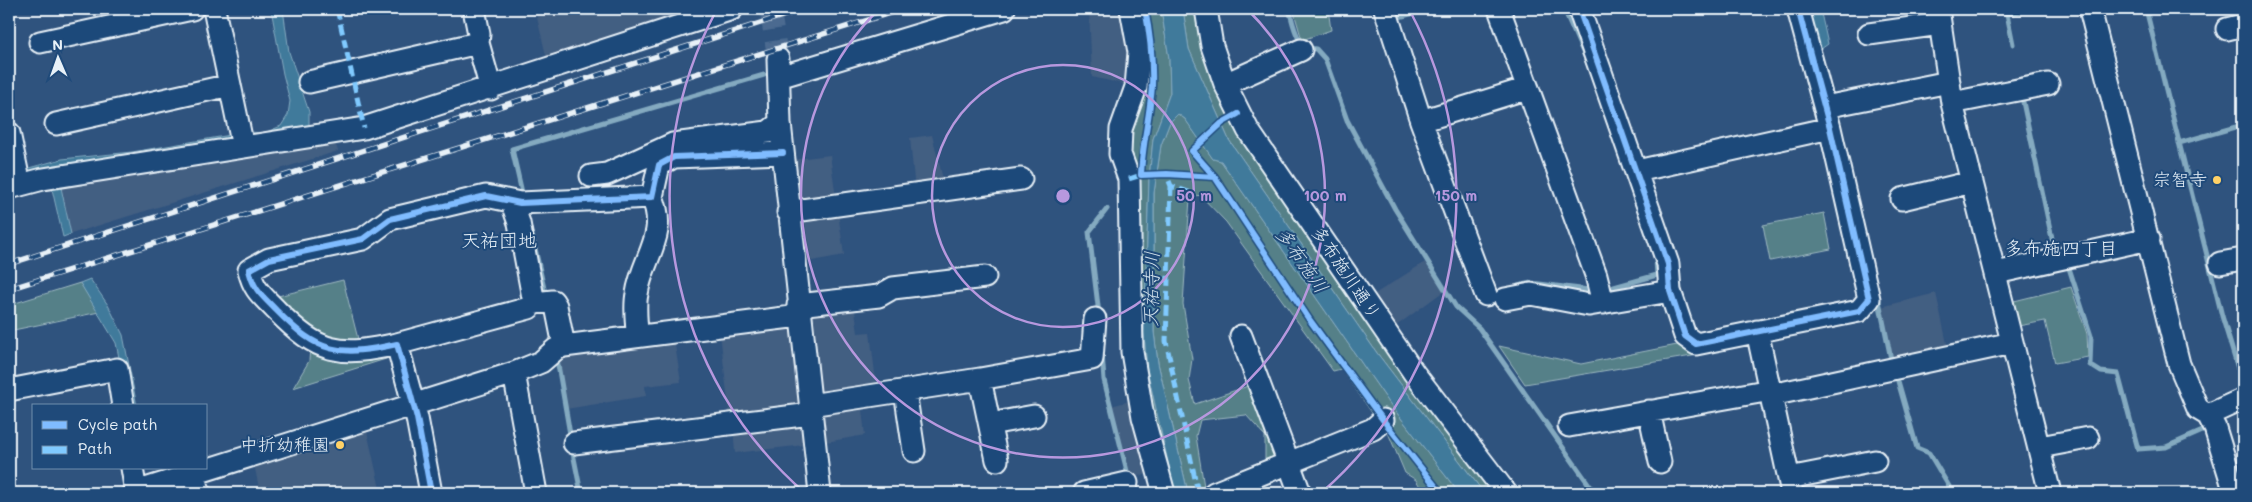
<svg xmlns="http://www.w3.org/2000/svg" width="2252" height="502" font-family="Mali,'Klee One',sans-serif">
<style>
.built{fill:#425e82}
.green{fill:#548088;stroke:#9eb8c0}
.water{fill:#417a9b;stroke:#84aac0}
.lines{fill:none;stroke-linecap:round;stroke-linejoin:round}
.stream{stroke:#84aac0;stroke-width:5}
.street-tunnel{stroke:#4b6b90;stroke-width:21;stroke-dasharray:21 11;stroke-linecap:butt}
.street-casing{stroke:#e8f1f8;stroke-width:25}
.street{stroke:#1f4a7a;stroke-width:21}
.rail-casing{stroke:#e8f1f8;stroke-width:5.5}
.rail{stroke:#1f4a7a;stroke-width:4;stroke-dasharray:11;stroke-linecap:butt}
.quiet{stroke:#80caff;stroke-width:5;stroke-dasharray:10 5;stroke-linecap:butt}
.cycleway-casing{stroke:#1f4a7a;stroke-width:9}
.cycleway{stroke:#80bcff;stroke-width:6}
.ring{fill:none;stroke:#b798de;stroke-width:2.5}
.poi-dot{fill:#ffd166;stroke:#1f4a7a;stroke-width:2}
.labels{text-anchor:middle;stroke-width:4;stroke-linejoin:round;paint-order:stroke}
.poi-label{font-size:18px;fill:#e8f1f8;stroke:#1f4a7a;text-anchor:end}
.street-label{font-size:18px;fill:#e8f1f8;stroke:#1f4a7a}
.neighbourhood-label{font-size:19px;fill:#e8f1f8;stroke:#1f4a7a}
.water-label{font-size:19px;font-style:italic;fill:#cfdfea;stroke:#1f4a7a}
.centre{fill:#b798de;stroke:#1f4a7a;stroke-width:2.5}
.ring-label{font-size:15px;text-anchor:middle;font-weight:bold;fill:#b798de;stroke:#1f4a7a;stroke-width:4;stroke-linejoin:round;paint-order:stroke}
</style>
<rect width="100%" height="100%" fill="#2f537e"/>
<filter id="ink" filterUnits="userSpaceOnUse"><feTurbulence type="fractalNoise" baseFrequency=".02" numOctaves="2"/><feDisplacementMap in="SourceGraphic" scale="10" xChannelSelector="R" yChannelSelector="G"/><feConvolveMatrix kernelMatrix="1 2 1 2 8 2 1 2 1" color-interpolation-filters="sRGB"/></filter>
<g filter="url(#ink)">
<path class="built" d="M535 9H707L548 64Z
M1089 9H1124L1133 54 1128 85 1092 77Z
M932 135 945 187 915 191 910 138Z
M334 139 338 151 71 234 60 183Z
M830 155 844 255 801 263 790 160Z
M1425 262 1444 291 1392 329 1370 297Z
M1936 293 1949 353 1894 363 1881 307Z
M854 303 858 333 870 332 877 390 816 398 806 308Z
M794 324 802 411 730 419 720 333Z
M674 339 681 382 645 386 646 396 566 409 558 355Z
M1137 399 1153 474 1130 477 1111 406Z
M861 402 865 435 821 443 817 409Z
M803 419 805 445 735 453 733 427Z
M366 427 381 493H260L254 464Z"/>
<path class="green" d="M1137 9H1161L1169 58 1170 93 1153 139 1149 179 1144 333 1147 369 1175 493H1168L1135 350V190L1130 139Z
M1183 9H1194L1211 80 1246 141 1495 493H1484L1377 353 1229 140 1189 49Z
M1293 9H1328L1331 30 1302 40Z
M1178 114 1185 119 1213 159 1221 161 1390 404 1459 493H1424L1416 480 1405 473 1386 428 1377 420 1341 369 1333 371 1226 222 1200 195 1190 198 1183 304 1192 359 1189 380 1195 404 1254 384 1282 461 1265 468V436L1246 415 1200 420 1196 436 1205 493H1188L1158 363 1154 332V193L1161 145 1170 122Z
M1824 213 1831 249 1770 261 1763 225Z
M343 280 359 343C315 339 305 326 274 297Z
M80 283 99 312 9 331V305Z
M2071 287 2087 334 2088 357 2055 363 2045 321 2013 327 2006 303Z
M1682 344 1697 348 1698 355 1525 384 1499 346 1581 364Z
M310 347 384 353 389 358 293 388 309 361Z"/>
<path class="water" d="M271 9H283L289 52 309 112V129L60 183 71 234 63 237 49 176 28 174 25 169 62 159 132 152 248 132 264 133 281 126 288 115 290 101 283 74Z
M1161 9H1183L1189 49 1229 140 1377 353 1484 493H1459L1390 404 1221 161 1213 159 1185 119 1178 114 1170 122 1161 145 1154 193V332L1158 363 1188 493H1175L1147 369 1144 333 1149 179 1153 139 1170 93 1169 58Z
M1807 9H1820L1828 44 1821 49 1826 71 1824 73Z
M90 279 108 305 123 335 137 406H129L116 343 80 283Z"/>
<g class="lines">
<path class="stream" d="M1289 9C1294 26 1296 48 1316 49L1325 59 1347 120 1395 209 1456 307 1479 328 1595 493
M1564 9 1593 75
M2000 9 2007 14 2013 44
M2146 9 2222 316 2243 385
M2007 14 2035 9
M1395 18 1429 9
M2023 102 2054 248
M2179 143 2243 125
M523 197 512 149 764 75
M532 235 545 293
M2069 268 2091 336 2090 365 2101 372 2118 374 2138 449 2166 447 2207 429 2209 431
M1518 286 1531 283 1589 290
M1614 287 1657 275 1656 260
M1878 296 1892 364
M1099 314 1089 232 1107 209
M1102 353 1104 380 1129 479
M557 359 571 440
M1896 374 1917 448 1929 453 1953 493
M572 448 581 493"/>
<path class="street-tunnel" d="M770 9 778 59"/>
<g class="street-casing">
<path id="street" d="M214 9 243 147
M474 9 479 34 478 43 491 89
M1131 9 1139 52 1136 87 1121 129 1120 154 1129 179 1132 352 1143 417 1164 493
M1206 9 1212 46 1225 84 1248 130 1414 373 1506 493
M1385 9 1421 121 1486 295
M1499 9 1596 275 1603 303
M1579 9 1668 264 1670 291 1685 336 1696 344 1859 311 1869 299 1830 128 1798 9
M1938 9 1952 103 2050 493
M2090 9 2179 364 2198 409 2208 415 2215 428 2235 493
M2227 29 2243 25
M1869 34 1940 24
M40 42 192 9
M778 59 780 123 820 493
M779 77 1004 9
M309 82 478 43
M1225 84 1301 50
M1952 103 2048 84
M1825 107 1949 82
M1421 121 1528 88
M56 124 230 85
M9 133 20 185
M1637 171 1830 128
M591 176 607 174 673 144 768 132 780 123
M9 188 43 179 364 128 732 9
M1902 199 1972 182
M788 212 1021 179
M2220 263 2243 259
M1996 273 2149 239
M1505 299 1531 294 1589 305 1670 291
M534 303 553 301 556 306 564 346
M798 305 879 296 893 288 985 277
M1757 331 1792 493
M637 336C637 323 634 307 637 294 642 258 669 235 652 197
M1241 336 1300 493
M397 344 529 308 534 303 519 223 512 203
M514 373 536 493
M980 379 997 460
M9 390 117 369 123 406
M905 391 914 451
M810 405 980 379 1092 359 1095 319
M1649 411 1660 462
M2208 415 2243 399
M990 424 1034 416
M1569 426 1771 390 1781 393 2012 343
M574 443 811 414
M2040 447 2088 438
M132 468 136 492 514 373 541 362 556 349 564 346 799 316
M195 474 199 493
M1789 478 1875 461
M431 493 417 418 397 344C339 357 319 354 276 310 262 295 254 291 249 270L269 259 363 239 390 219 486 196 520 203 652 197 659 165 674 157 783 153
M1084 493 1127 483
M1214 493 1373 429 1383 420"/>
</g>
<use href="#street" class="street"/>
<g class="rail-casing">
<path id="rail" d="M9 264 804 9
M9 289 903 9"/>
</g>
<use href="#rail" class="rail"/>
<path class="quiet" d="M337 9 364 128
M1129 179 1141 175
M1169 181 1171 186 1194 194
M1171 186 1166 341 1198 493"/>
<g class="cycleway-casing">
<path id="cycleway" d="M1145 9C1150 34 1153 60 1152 86 1150 116 1142 145 1141 175L1167 174 1215 177 1309 319 1383 420 1441 493
M1579 9 1668 264 1670 291 1685 336 1696 344 1859 311 1869 299 1830 128 1798 9
M1215 177 1192 151 1222 123 1238 114
M431 493 417 418 397 344C339 357 319 354 276 310 262 295 254 291 249 270L269 259 363 239 390 219 486 196 520 203 652 197 659 165 674 157 783 153"/>
</g>
<use href="#cycleway" class="cycleway"/>
</g>
</g>
<g class="ring">
<circle cx="1063" cy="196" r="131"/>
<path d="M1247 9A262 262 0 1 1 879 9"/>
<path d="M805 493A393 393 0 0 1 716 11M1410 11A393 393 0 0 1 1321 493"/>
</g>
<g class="poi-dot">
<circle cx="2217" cy="180" r="5"/>
<circle cx="340" cy="445" r="5"/>
</g>
<g class="labels">
<g class="poi-label">
<text x="2207" y="186">宗智寺</text>
<text x="330" y="451">中折幼稚園</text>
</g>
<g class="street-label">
<text transform="translate(1346 273) rotate(56)" y="6">多布施川通り</text>
</g>
<g class="neighbourhood-label">
<text x="499" y="247">天祐団地</text>
<text x="2061" y="255">多布施四丁目</text>
</g>
<g class="water-label">
<text transform="translate(1302 260) rotate(55)" y="7">多布施川</text>
<text transform="translate(1151 289) rotate(-89)" y="7">天祐寺川</text>
</g>
</g>
<circle cx="1063" cy="196" r="8" class="centre"/>
<g class="ring-label">
<text x="1194" y="201">50 m</text>
<text x="1325" y="201">100 m</text>
<text x="1456" y="201">150 m</text>
</g>
<rect width="2252" height="502" fill="none" stroke="#1f4a7a" stroke-width="30"/>
<rect x="15" y="15" width="2222" height="472" fill="none" stroke="#e8f1f8" stroke-width="2" filter="url(#ink)"/>
<rect x="32" y="404" width="175" height="65" fill="#1f4a7a" stroke="#6f8dac"/>
<rect x="42" y="421" width="25" height="8" fill="#80bcff" stroke="#6f8dac"/>
<text x="78" y="430" font-size="15" fill="#e8f1f8">Cycle path</text>
<rect x="42" y="446" width="25" height="8" fill="#80caff" stroke="#6f8dac"/>
<text x="78" y="454" font-size="15" fill="#e8f1f8">Path</text>
<g transform="translate(58 58) rotate(358)" stroke="#1f4a7a" stroke-width="4" paint-order="stroke">
<path d="M0-4L9 19L0 12L-9 19Z" fill="#e8f1f8"/>
<text y="-8" font-size="14" font-weight="bold" text-anchor="middle" fill="#e8f1f8">N</text>
</g>
</svg>
